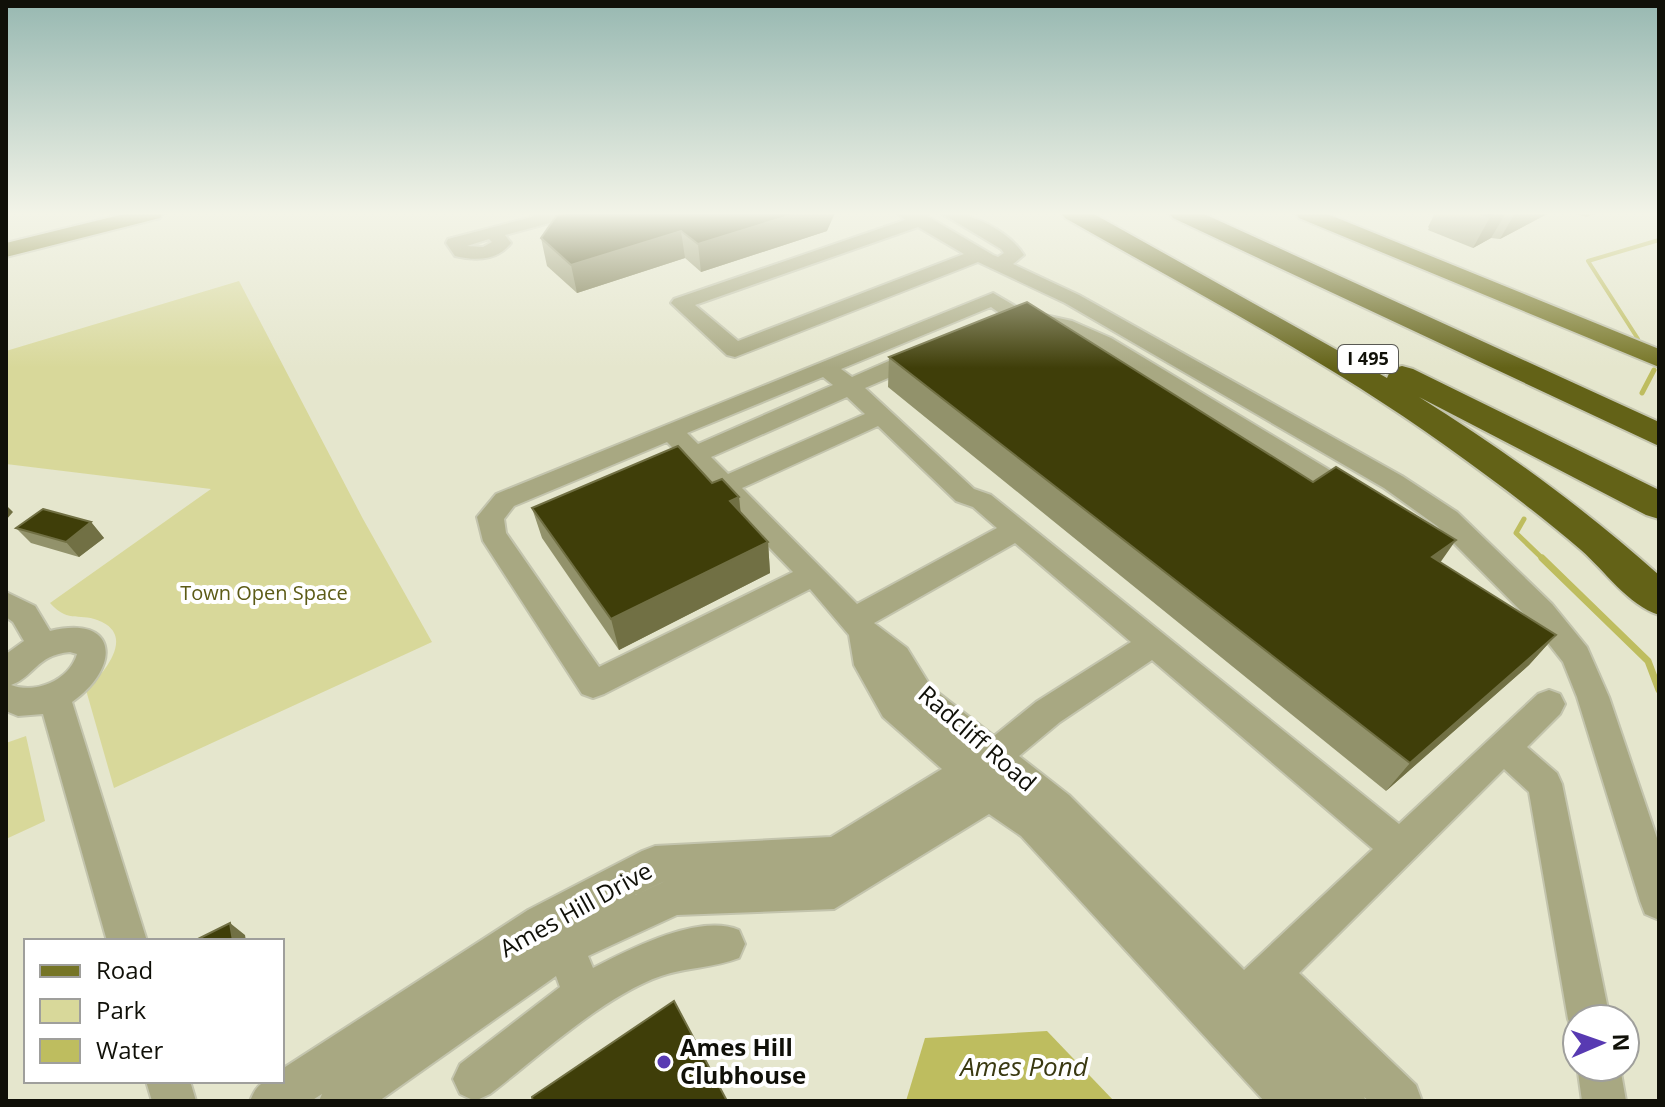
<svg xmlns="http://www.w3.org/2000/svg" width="1665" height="1107" font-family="'Open Sans',sans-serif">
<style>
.green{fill:#d8d89a}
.water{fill:#bebd5f}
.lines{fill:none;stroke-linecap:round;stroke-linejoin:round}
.stream-far2{stroke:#bebd5f;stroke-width:4}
.stream-far1{stroke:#bebd5f;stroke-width:5}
.stream{stroke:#bebd5f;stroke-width:7}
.minor-casing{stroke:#c3c4ad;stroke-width:4}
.major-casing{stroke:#c3c4ad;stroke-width:4}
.highway-casing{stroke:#c3c4ad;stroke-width:4}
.minor{fill:#a8a882;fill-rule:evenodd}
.major{fill:#767526;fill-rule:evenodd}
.highway{fill:#636217;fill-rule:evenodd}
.wall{fill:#92926b}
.shaded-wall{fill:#717044}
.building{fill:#3f3e09;stroke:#717044;stroke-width:2}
.poi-dot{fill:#583ab2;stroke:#fff;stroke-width:3}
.labels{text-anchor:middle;stroke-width:8;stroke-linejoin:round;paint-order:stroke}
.shield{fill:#fff;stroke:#585852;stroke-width:2}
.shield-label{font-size:18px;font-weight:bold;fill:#101008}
.park-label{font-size:20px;fill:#5c5b16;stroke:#fff}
.near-street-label{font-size:24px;fill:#101008;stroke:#fff}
.near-poi-label{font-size:24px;font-weight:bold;fill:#101008;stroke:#fff;text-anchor:start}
.near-water-label{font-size:26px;font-style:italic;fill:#3a3911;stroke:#fff}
</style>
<rect width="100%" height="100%" fill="#e5e6cd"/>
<path class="green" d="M239 281 363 519 432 642 114 788 86 690C102 675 135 638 102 622 80 611 70 625 50 603L211 489 6 464V351Z
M26 736 45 821 6 839V743Z"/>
<path class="water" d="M1047 1031 1114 1101H906L925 1038Z"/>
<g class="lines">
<path class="stream-far2" d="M1638 339 1588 261 1659 240"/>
<path class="stream-far1" d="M1642 393 1654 370
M1524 519 1516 533 1544 560"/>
<path class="stream" d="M1542 558 1648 661 1659 690"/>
<g class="minor-casing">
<path id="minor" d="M547 213H575L572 217 505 235 511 243C497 261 476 261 455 256L446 243 448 239ZM489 239 492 242 483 247 467 246Z
M897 213H918L927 216 993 255 998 257 1004 253 1001 249 941 213C969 211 1008 230 1024 255L1013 264 1079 295 1402 476 1457 512 1552 604 1587 647 1609 697 1659 844V920L1645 914 1640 901 1577 697 1563 662 1530 620 1437 526 1384 488 1065 303 978 262 735 357 727 355 671 303 674 299 905 220ZM918 227 964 254 738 341 695 305Z
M993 293 1022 310 1072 321 1111 338 1361 489 1365 495 1361 501 1352 504 1343 501 1095 348 1059 330 1008 319 991 307 841 369 852 377 914 350H930L933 355 930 360 865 388 974 489 991 495 1399 824 1538 694 1549 690 1560 694 1565 704 1560 714 1527 747 1557 773 1562 784 1610 1019H1577V1035L1574 1034 1568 1019 1529 792 1504 769 1299 973 1416 1085 1422 1101H1369L1364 1097 1366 1101H1264L1021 836 989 814 834 909 677 915 588 956 593 968C630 949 699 913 739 930L745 944 739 958C714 968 687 967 661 976 605 995 538 1057 490 1094L475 1101 460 1094 453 1079 460 1064 560 987 556 976 379 1101H319L322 1094 311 1101H250C258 1082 262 1081 282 1081V1069L528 910 642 851 655 846 831 837 942 769 883 717 854 665 849 635 810 589 604 694 593 698 582 694 483 541 477 517 496 494ZM823 377 833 385 698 444 687 433ZM847 397 865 414 728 474 711 457ZM878 426 956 501 973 507 997 528 857 604 742 488ZM667 442 793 572 599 667 506 533 504 519 514 506ZM1015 543 1131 642 1036 702 994 736 931 687 907 648 874 623ZM1152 660 1373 849 1244 970 1069 795 1019 756 1060 722ZM665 881 661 883 635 895Z
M6 592 35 606 50 631C119 614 121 668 72 702L147 941H107L43 714 18 716 6 711V654L24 641 13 622 6 617ZM70 652 77 654C69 681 35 694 11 685 34 677 36 655 70 652Z
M1577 1065 1620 1067 1626 1101H1582Z
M146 1081H190L196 1101H152Z"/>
</g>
<g class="major-casing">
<path id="major" d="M128 213H163L160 218 6 257V243Z
M1296 213H1325L1659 349V367L1299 218Z"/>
</g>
<g class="highway-casing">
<path id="highway" d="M1061 213H1092L1387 378 1391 369 1402 366 1413 369 1659 490V519L1646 515 1419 397C1504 450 1584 508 1659 575V615C1628 605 1605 571 1581 550 1538 513 1492 479 1446 446 1326 360 1193 291 1065 218Z
M1169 213H1202L1659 422V446L1173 218Z"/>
</g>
<use href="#minor" class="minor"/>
<use href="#major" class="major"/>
<use href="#highway" class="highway"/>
</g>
<path class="wall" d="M1435 213H1549L1500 239 1491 238 1473 248 1428 230 1429 228 1428 227Z
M1571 213H1595L1587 217Z
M557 215 827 231 701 272 685 258 577 293 547 266 541 238Z
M889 357 1440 562 1556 635 1529 665 1386 791 888 387Z
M712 483 739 497 741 513 768 542 770 573 619 650 542 538 532 508Z
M91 522 104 538 79 557 31 543 16 528Z"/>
<path class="shaded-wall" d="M798 213H835L827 231 701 272 698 244Z
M1498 213H1506L1491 238 1473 248 1490 217Z
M1515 213H1549L1500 239Z
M681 231 685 258 577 293 571 265Z
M739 497 742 528 730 501Z
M6 505 13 512 6 520Z
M91 522 104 538 79 557 66 542Z
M1456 540 1435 570 1432 557Z
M768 542 770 573 619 650 611 619Z
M1556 635 1529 665 1386 791 1410 763Z
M230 923 245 935 246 941H233Z"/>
<path class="building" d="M566 213H798L698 244 681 231 571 265 541 238 557 215Z
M1478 213H1498L1490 217Z
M1027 302 1313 482 1336 467 1456 540 1432 557 1556 635 1410 763 889 357Z
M678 446 712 483 722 479 739 497 730 501 768 542 611 619 532 508Z
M43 509 91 522 66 542 16 528Z
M230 923 233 941H194Z
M674 1001 727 1101H533L532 1097Z"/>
<linearGradient id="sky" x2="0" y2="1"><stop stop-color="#97b8b1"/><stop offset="0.58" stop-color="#f3f4e8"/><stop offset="1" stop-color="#f3f4e8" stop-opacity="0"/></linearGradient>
<rect width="1665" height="368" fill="url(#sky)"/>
<circle class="poi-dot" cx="664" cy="1062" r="8"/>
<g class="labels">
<rect class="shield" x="1338" y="345" width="60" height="28" rx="6"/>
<g class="shield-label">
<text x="1368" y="365">I 495</text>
</g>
<g class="park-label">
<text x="264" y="600">Town Open Space</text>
</g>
<g class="near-street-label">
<text transform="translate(977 739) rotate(41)" y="8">Radcliff Road</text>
<text transform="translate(576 910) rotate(-29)" y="8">Ames Hill Drive</text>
</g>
<g class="near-poi-label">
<text x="680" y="1056">Ames Hill<tspan x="680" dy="28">Clubhouse</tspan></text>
</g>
<g class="near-water-label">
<text x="1024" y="1076">Ames Pond</text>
</g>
</g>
<rect width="1665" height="1107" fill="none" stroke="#101008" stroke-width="16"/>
<rect x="24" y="939" width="260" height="144" fill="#ffffff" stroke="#9f9f9c" stroke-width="2"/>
<rect x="40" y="965" width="40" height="12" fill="#767526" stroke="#9f9f9c" stroke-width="2"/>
<text x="96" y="979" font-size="24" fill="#101008">Road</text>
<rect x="40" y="999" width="40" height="24" fill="#d8d89a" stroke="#9f9f9c" stroke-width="2"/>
<text x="96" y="1019" font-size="24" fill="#101008">Park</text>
<rect x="40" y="1039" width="40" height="24" fill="#bebd5f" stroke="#9f9f9c" stroke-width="2"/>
<text x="96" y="1059" font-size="24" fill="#101008">Water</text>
<g transform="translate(1601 1043) rotate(88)"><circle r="38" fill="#ffffff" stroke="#9f9f9c" stroke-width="2"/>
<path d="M0-6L14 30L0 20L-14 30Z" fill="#583ab2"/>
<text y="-12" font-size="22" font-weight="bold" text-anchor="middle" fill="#101008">N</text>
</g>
</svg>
